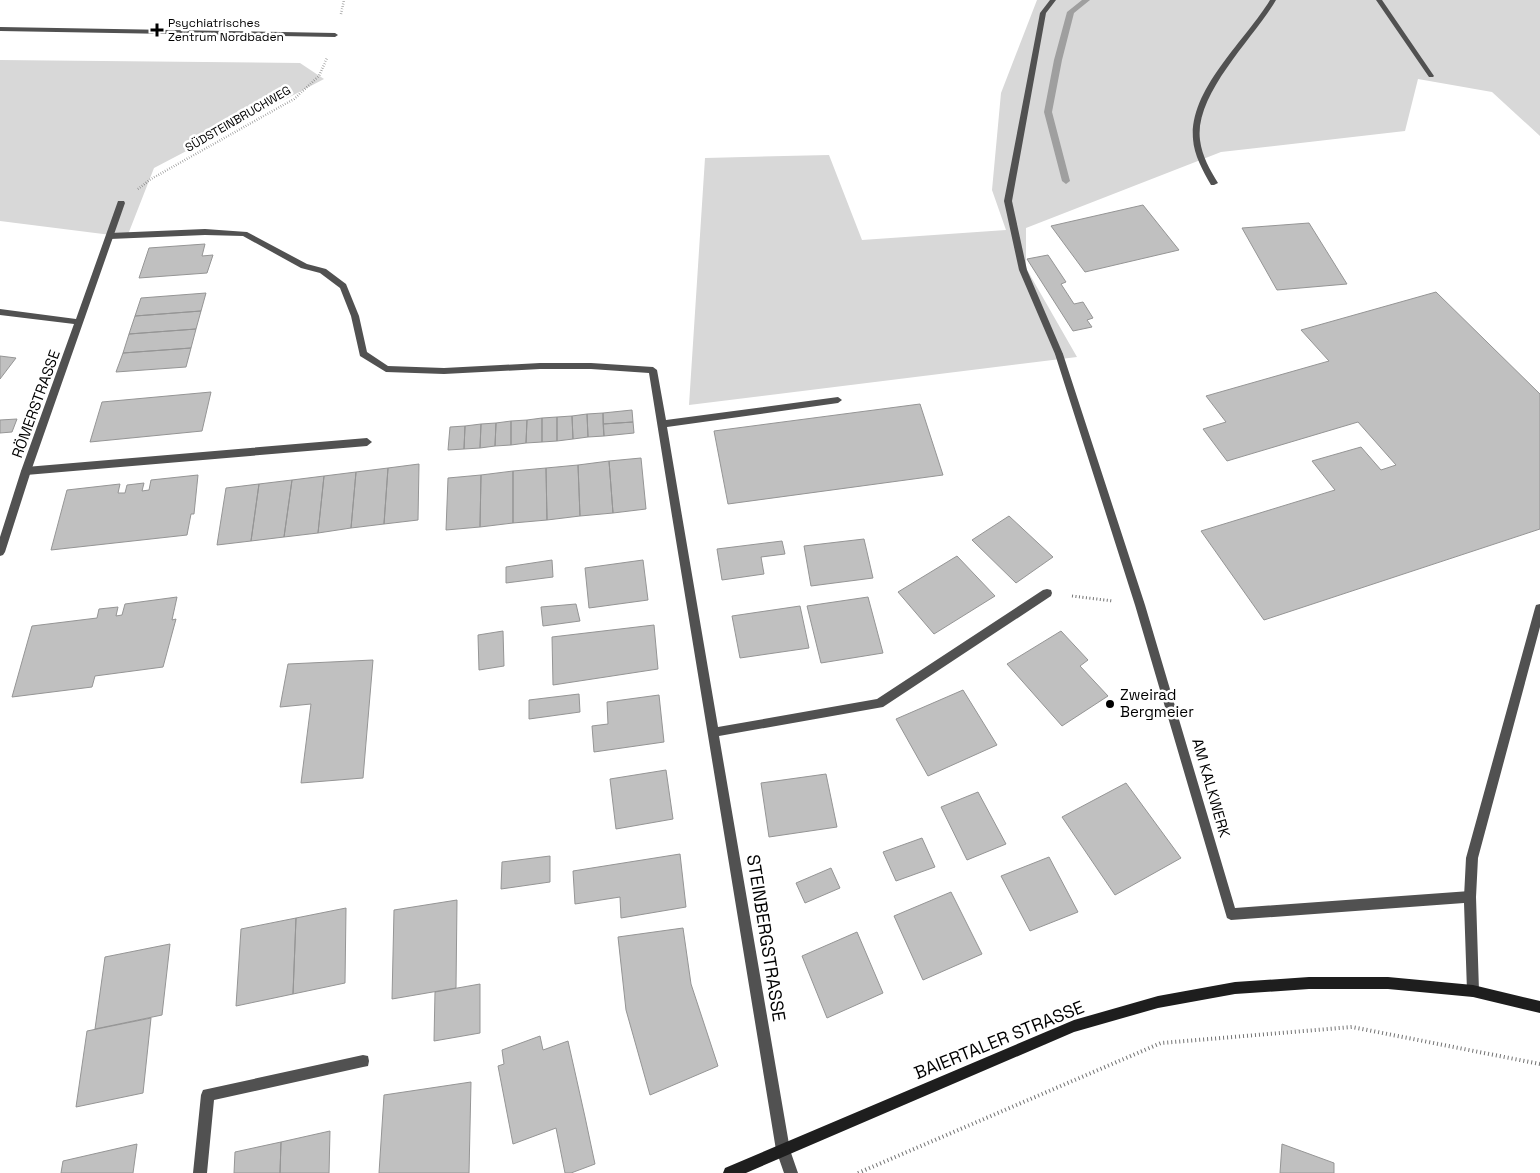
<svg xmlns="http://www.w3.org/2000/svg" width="1540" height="1173" font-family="'Space Grotesk',sans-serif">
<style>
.green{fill:#d8d8d8}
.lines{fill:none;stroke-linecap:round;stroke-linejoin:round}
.stream{fill:#9f9f9f;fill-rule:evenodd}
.building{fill:#c0c0c0;stroke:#959595}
.path-far2{stroke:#737373;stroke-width:2.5;stroke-dasharray:0.5 2;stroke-linecap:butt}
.path-far1{stroke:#737373;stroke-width:3;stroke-dasharray:1 2.5;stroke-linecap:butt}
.path{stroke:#737373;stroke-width:4;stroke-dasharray:1 3;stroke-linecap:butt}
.lane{fill:#515151;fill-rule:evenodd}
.street{fill:#515151;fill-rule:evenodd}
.secondary{fill:#1e1e1e;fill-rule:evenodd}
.poi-dot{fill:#000;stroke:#fff;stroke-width:2}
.labels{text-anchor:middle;stroke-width:5;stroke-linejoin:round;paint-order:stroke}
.far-poi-label{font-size:12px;fill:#000;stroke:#fff;text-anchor:start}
.far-street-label{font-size:12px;fill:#000;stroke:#fff}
.street-label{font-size:15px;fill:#000;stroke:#fff}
.poi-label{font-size:15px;fill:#000;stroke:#fff;text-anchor:start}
.near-street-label{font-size:18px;fill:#000;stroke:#fff}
</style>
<rect width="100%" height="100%" fill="#fff"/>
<path class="green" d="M1037 0H1540V136L1492 92 1418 79 1405 131 1221 152 1026 228V268L1077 357 689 405 705 158 829 155 862 240 1006 230 992 190 1001 93Z
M0 60 300 63 324 79 154 168 127 237 0 221Z"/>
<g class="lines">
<path class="stream" d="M1082 0H1090L1074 13 1062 60 1052 112 1070 181 1066 184 1062 181 1044 112 1054 60 1067 12Z"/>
</g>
<path class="building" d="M1143 205 1179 250 1085 272 1051 226Z
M1309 223 1347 284 1277 290 1242 228Z
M205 244 202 256 213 255 207 273 139 278 149 248Z
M1048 255 1066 282 1061 284 1074 304 1083 302 1093 318 1087 320 1092 327 1073 331 1027 259Z
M1436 292 1540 394V529L1264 620 1201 531 1335 490 1312 461 1361 447 1381 470 1396 465 1358 422 1227 461 1203 429 1226 422 1206 396 1329 361 1301 330Z
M206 293 201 311 135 316 141 298Z
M201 311 196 329 129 334 135 316Z
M196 329 191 348 123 353 129 334Z
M191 348 186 367 116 372 123 353Z
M0 356 16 358 0 379Z
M211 392 202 431 90 442 102 402Z
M920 404 943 475 728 504 714 431Z
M632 410 633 422 603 424V413Z
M603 413 604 436 588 437 587 414Z
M587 414 588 437 573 439 572 416Z
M572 416 573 439 557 441V417Z
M557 417V441L542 442V418Z
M542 418V442L526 443 527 420Z
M17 419 12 432 0 433V420Z
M527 420 526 443 511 445V421Z
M511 421V445L495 446 496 423Z
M633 422 634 433 604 436 603 424Z
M496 423 495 446 480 448 481 424Z
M481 424 480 448 464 449 465 426Z
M465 426 464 449 448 450 450 427Z
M641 458 646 509 613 513 609 461Z
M609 461 613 513 580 516 578 465Z
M419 464 418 520 384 524 388 468Z
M578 465 580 516 547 520 546 468Z
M388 468 384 524 351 528 356 472Z
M546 468 547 520 513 523V471Z
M513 471V523L480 527 481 475Z
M356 472 351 528 318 533 324 476Z
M198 475 194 514H191L187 535 51 550 67 490 120 484 118 493H125L127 485 144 483 142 491 149 490 151 480Z
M481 475 480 527 446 530 448 478Z
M324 476 318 533 284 537 292 480Z
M292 480 284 537 251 541 259 484Z
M259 484 251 541 217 545 226 488Z
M1009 516 1053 557 1016 583 972 540Z
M864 539 873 578 811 586 804 546Z
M782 541 785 554 761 557 764 574 722 580 717 549Z
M957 556 995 596 934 634 898 592Z
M552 560 553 577 506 583V567Z
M643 560 648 600 589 608 585 568Z
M177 597 172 620 176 619 163 667 95 676 92 687 12 697 32 626 97 618 99 609 118 607 116 616 122 615 125 604Z
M868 597 883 653 821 663 807 606Z
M576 604 580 621 543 626 541 607Z
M800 606 809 648 740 658 732 616Z
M654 625 658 669 553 685 552 637Z
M503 631 504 666 479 670 478 635Z
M1061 631 1088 660 1080 666 1108 696 1062 726 1007 664Z
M373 660 363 778 301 783 311 704 280 707 288 664Z
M963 690 997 745 928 776 896 719Z
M579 694 580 712 529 719V700Z
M659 695 664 742 594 752 592 726 608 724 607 702Z
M666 770 673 819 616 829 610 779Z
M826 774 837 827 769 837 761 783Z
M1126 783 1181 858 1115 895 1062 817Z
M978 792 1006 844 967 860 941 807Z
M922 838 935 867 896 881 883 852Z
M680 854 686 907 621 918 620 897 575 904 573 871Z
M550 856V882L501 889 502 862Z
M1049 857 1078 912 1030 931 1001 876Z
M831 868 840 888 805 903 796 883Z
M951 892 982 954 923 980 894 916Z
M457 900 456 988 392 999 394 910Z
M346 908 345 983 293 994 296 918Z
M296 918 293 994 236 1006 241 929Z
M683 928 691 984 718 1066 650 1095 626 1010 618 937Z
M857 932 883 993 827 1018 802 956Z
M170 944 162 1015 95 1029 105 957Z
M480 984V1033L434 1041 435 992Z
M151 1018 143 1093 76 1107 87 1031Z
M540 1036 543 1050 568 1041 585 1117 595 1164 571 1173H565L556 1128 513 1144 498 1066 504 1064 502 1050Z
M471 1082 469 1173H379L384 1095Z
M330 1131 329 1173H280L281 1142Z
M281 1142 280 1173H234L235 1152Z
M137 1144 133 1173H61L63 1161Z
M1282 1144 1334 1163V1173H1280Z"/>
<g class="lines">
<path class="path-far2" d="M341 14 344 0
M138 189 151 179 294 99 319 76 327 58"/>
<path class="path-far1" d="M1072 596 1113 601"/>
<path class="path" d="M858 1173 1161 1043 1352 1027 1540 1064"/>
<path class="lane" d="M1050 0H1056L1046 13 1012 201 1027 270 1063 354 1059 357 1055 354 1019 270 1004 201 1040 13Z
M1270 0H1276C1253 39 1194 94 1200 140 1202 156 1210 170 1218 183L1214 185H1211C1203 171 1194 155 1193 139 1189 89 1246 40 1270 0Z
M1376 0H1382L1434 76 1433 77H1429Z
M0 27 335 33 338 35 335 37 0 31Z
M205 229 247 232 307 264 326 269 346 284 359 316 367 352 388 366 444 368 540 363H591L653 367 657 370 666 420 838 397 842 400 838 403 667 427 682 516 677 520 672 516 649 373 591 369H540L444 374 386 372 360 356 351 316 340 288 320 273 301 268 243 236 205 235 110 239 106 236 110 233Z
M367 438 372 442 367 446 26 475 21 471 26 467Z
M1540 604V627L1478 858 1476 897 1474 901 1470 903 1466 901 1464 897 1466 858 1535 608 1536 605Z"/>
<path class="street" d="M118 201H124L125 203 31 471 5 552 3 555 0 556V537L21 471 74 324 0 315V309L76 319Z
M1059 351 1063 354 1145 605 1235 908 1470 891 1474 893 1476 897 1479 991 1477 995 1473 997 1469 995 1467 991 1464 903 1231 920 1227 918 1135 605 1055 354Z
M677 512 682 516 718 727 877 699 1043 590 1047 589 1051 590 1052 593 1051 596 883 707 719 736 790 1150 798 1173H784L776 1150 672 516Z
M363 1055 368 1056 369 1061 368 1066 363 1067 214 1100 207 1173H193L201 1095 203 1090Z"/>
<path class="secondary" d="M1309 977H1388L1473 985 1540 1001V1013L1473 997 1388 989H1309L1235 994 1158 1008 1074 1032 746 1173H723L725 1168 1074 1020 1158 996 1235 982Z"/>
</g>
<g class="poi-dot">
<path d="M154.5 22.5h5v5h5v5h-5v5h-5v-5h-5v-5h5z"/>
<circle cx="1110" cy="704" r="5"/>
</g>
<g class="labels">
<g class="far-poi-label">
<text x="168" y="27">Psychiatrisches<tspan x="168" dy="14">Zentrum Nordbaden</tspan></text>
</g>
<g class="far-street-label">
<text transform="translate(238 119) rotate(-30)" y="4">SÜDSTEINBRUCHWEG</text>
</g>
<g class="street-label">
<text transform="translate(36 404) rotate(-70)" y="5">RÖMERSTRASSE</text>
<text transform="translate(1211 788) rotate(74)" y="5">AM KALKWERK</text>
</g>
<g class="poi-label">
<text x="1120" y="700">Zweirad<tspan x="1120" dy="17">Bergmeier</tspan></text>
</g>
<g class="near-street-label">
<text transform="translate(766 938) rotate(81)" y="6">STEINBERGSTRASSE</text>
<text transform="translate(999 1040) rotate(-22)" y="6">BAIERTALER STRASSE</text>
</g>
</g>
</svg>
